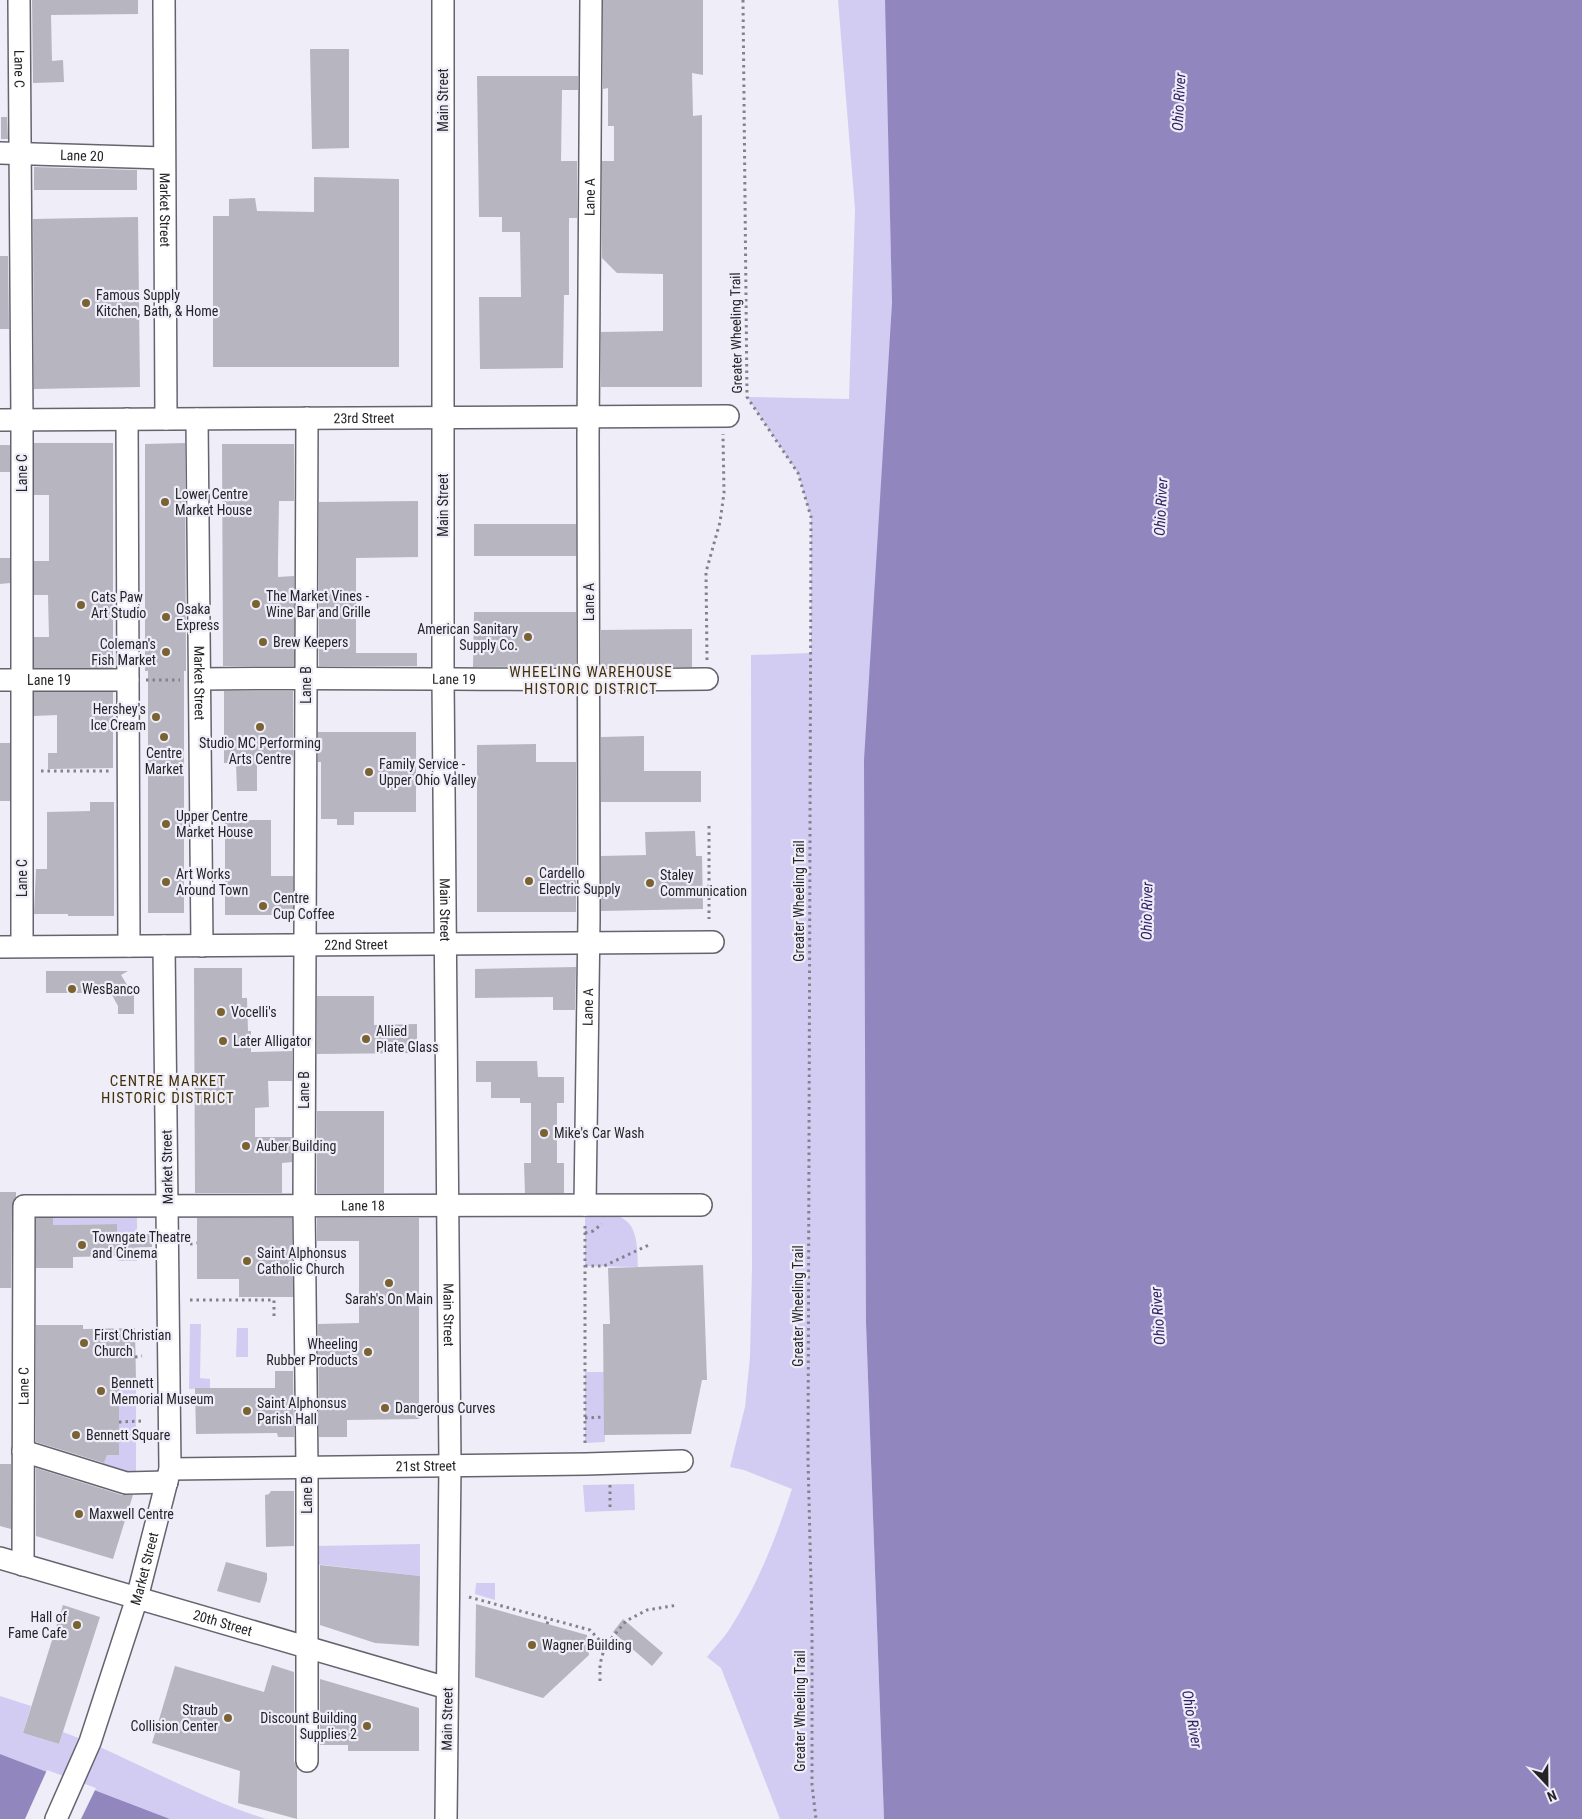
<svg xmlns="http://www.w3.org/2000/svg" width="1582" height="1819" font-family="'Roboto Condensed',sans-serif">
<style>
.green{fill:#d2ccf3}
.water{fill:#9187be}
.pier{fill:#eeedf8}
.building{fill:#b7b5c0}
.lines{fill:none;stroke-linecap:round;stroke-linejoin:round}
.minor-casing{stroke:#65646e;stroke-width:24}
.path{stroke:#828289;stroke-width:3;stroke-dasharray:2.5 4;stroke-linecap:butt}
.minor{stroke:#fff;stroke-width:21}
.poi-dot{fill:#7b6233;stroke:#eeedf8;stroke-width:2}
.labels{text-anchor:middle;stroke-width:4.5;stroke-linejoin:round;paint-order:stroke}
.street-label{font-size:14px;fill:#252529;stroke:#eeedf8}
.poi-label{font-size:14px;fill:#252529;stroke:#eeedf8;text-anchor:start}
.water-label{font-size:15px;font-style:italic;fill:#342163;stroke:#eeedf8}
.neighbourhood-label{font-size:15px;letter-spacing:1px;fill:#433008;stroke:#eeedf8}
</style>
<rect width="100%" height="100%" fill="#eeedf8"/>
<path class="green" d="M838 0H885L886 13 892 303 866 1323 884 1819H780L721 1668 707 1657C714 1648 723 1639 729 1630 757 1586 776 1538 792 1489L744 1470 730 1467 745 1407 750 1357 752 1270 751 655 811 653V517L798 473 747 397 849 399 855 209Z
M137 1214V1261H118V1248H127L117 1234V1224L53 1225V1215Z
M585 1214C595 1215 607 1214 617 1216 639 1222 637 1249 638 1267L585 1266Z
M190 1324H201L200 1378 210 1379V1388L189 1389Z
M237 1328H248V1357H236Z
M585 1372H604L605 1442 585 1443Z
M119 1381H136V1476L101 1470 107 1455H119Z
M634 1484 635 1510 585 1512 583 1485Z
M420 1544V1576L315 1564V1546Z
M476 1583H495V1600L475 1594Z
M0 1696 31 1706 23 1733 59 1744 63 1732C132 1758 196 1797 266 1819H170L0 1754Z"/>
<path class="water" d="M885 0H1582V1819H884L866 1323 864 760 892 303Z
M0 1754 170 1819H0Z"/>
<path class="pier" d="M47 1770 96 1788 81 1819H25Z"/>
<path class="building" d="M32 0H138V14L51 15 52 61 63 60 64 82 33 83Z
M603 0H703V75L692 73 693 116 702 115V387H601V332L663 331V274L617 273 602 258V161H614V126H608V88L603 89Z
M310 49H349V148L312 149Z
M477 76H578V90H562L561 161H577V218H569V295H564L563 368 480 369 479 297H521L520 232H502V217H479Z
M1 117H7L8 139H1Z
M34 167 137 170V190H34Z
M314 177 399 179V367H213V216H229V199L255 198 257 211 314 212Z
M138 217 140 387 34 389 33 219Z
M0 256H8L9 329H0Z
M34 443H113V668H34V637H49L48 595H34V561H49V495H34Z
M185 443 186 671H184V913H148V671H145V444Z
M222 444H294V501H279L278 559V577L294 576V666H223Z
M0 445H10V472H0Z
M418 501V557L356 558V653H417V666H319V502Z
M474 524H576V556H474Z
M0 558H10V583L0 584Z
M474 612H576V666L473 667Z
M692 629V667H604L601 664V630Z
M224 691H293V762L257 763V791H237L236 763H224Z
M34 692H113V768L48 769V753H57V715L34 716Z
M318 732H416V812H354V825H337V819H321V762H318Z
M644 736V771H701V802H601V737Z
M0 743H10V801H0Z
M536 744V762H576V912H477V745Z
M90 802H114V916H68V914H34L36 869H47V812L90 811Z
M225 820H271V876H293V915H225Z
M695 831 696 856H702L703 909 601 911V856L646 855 645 832Z
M576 967 575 1010H553V997L475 998V969Z
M194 968H242V998H247L248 1031H251V1052L292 1051V1081H268L269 1107 255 1108V1137H292V1162L282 1163V1193H195Z
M46 971H128L121 975 134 996V1014H118V1006L106 984 90 993H46Z
M317 996H374V1025L417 1024V1053L317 1054Z
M476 1061H537L538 1077H564V1103H557V1163H564V1193H525L524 1163H531V1103H520V1098H491V1082H476Z
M317 1111H384V1193H317Z
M0 1192H16V1197L12 1206 11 1288H0Z
M36 1218H53V1225L117 1224V1234H152V1247L118 1248V1256L73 1257V1268H36Z
M197 1218H292L293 1297H239V1279H197Z
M317 1218H419V1419L347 1420V1437H319L318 1324 359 1323V1241H317Z
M703 1265 707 1380H702L691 1434 604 1435 603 1324H610L608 1268Z
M36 1325H83V1329L135 1328 136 1381H119V1455H107L104 1463 36 1442Z
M275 1371H293L294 1437H278L277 1433 196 1434 195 1388H275Z
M0 1464H11V1529L0 1526Z
M36 1468 122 1495H133L113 1559 36 1536Z
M271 1491H294V1546L266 1547 265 1495 269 1494Z
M226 1562 267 1573V1580L260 1603 217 1591Z
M320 1565 420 1576 419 1646 375 1643 320 1625Z
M476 1604 587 1635 589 1655 543 1698 475 1677Z
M63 1605 100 1617 59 1744 23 1733Z
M623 1619 663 1653 652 1666 613 1632Z
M272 1665 294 1672V1761L297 1768V1819L238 1803 240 1771 152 1743 175 1666 264 1692Z
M320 1679 419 1708V1751H348V1745H320Z"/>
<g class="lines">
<g class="minor-casing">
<g id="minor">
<path id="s1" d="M19 0 22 420V946"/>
<path id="s2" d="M164 0 166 419"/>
<path id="s3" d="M443 0V678L450 1465 446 1819"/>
<path id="s4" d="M0 153 164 158"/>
<path d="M307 418 304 1205 307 1467V1761"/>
<path d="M127 419 129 946"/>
<path id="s5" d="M197 419 202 946"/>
<path id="s6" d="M0 420 728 416"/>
<path id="s7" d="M200 679C369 677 538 681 707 679"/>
<path id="s8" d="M0 680H128"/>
<path id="s9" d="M0 947 713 942"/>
<path id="s10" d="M585 1205 589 919 588 438 591 0"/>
<path d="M23 1451 126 1483 167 1482"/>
<path id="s11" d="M170 1469 586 1464 682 1461"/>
<path id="s12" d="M0 1558 447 1688"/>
<path id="s13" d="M23 1565 24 1206 701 1205"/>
<path id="s14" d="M56 1819 90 1742 137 1598 170 1469 164 946"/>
</g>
</g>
<path class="path" d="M743 0 747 397 798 473 811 517 808 1460 812 1624V1785L816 1819
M707 660 706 572 720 522 724 493 723 434
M146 680H180
M41 771H109
M709 826V919
M585 1233 593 1231 602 1224
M127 1242 141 1241
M190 1244 197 1243
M585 1266H604L651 1244
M190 1300H274V1319
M135 1357 142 1356
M585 1418 604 1417
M119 1422 142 1421
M585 1443V1223
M610 1485V1511
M469 1597 590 1630 605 1646
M547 1624 549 1618
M600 1681V1664L605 1646 626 1621 647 1610 678 1605"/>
<use href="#minor" class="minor"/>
</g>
<g class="poi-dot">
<circle cx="86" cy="303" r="5"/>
<circle cx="165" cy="502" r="5"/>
<circle cx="256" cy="604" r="5"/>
<circle cx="81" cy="605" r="5"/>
<circle cx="166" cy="617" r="5"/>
<circle cx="528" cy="637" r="5"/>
<circle cx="263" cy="642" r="5"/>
<circle cx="166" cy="652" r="5"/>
<circle cx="156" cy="717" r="5"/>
<circle cx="260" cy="727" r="5"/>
<circle cx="164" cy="737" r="5"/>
<circle cx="369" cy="772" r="5"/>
<circle cx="166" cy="824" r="5"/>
<circle cx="529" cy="881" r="5"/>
<circle cx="166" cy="882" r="5"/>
<circle cx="650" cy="883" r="5"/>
<circle cx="263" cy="906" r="5"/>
<circle cx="72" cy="989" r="5"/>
<circle cx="221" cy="1012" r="5"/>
<circle cx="366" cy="1039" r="5"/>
<circle cx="223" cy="1041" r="5"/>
<circle cx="544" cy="1133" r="5"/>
<circle cx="246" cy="1146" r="5"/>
<circle cx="82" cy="1245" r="5"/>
<circle cx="247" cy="1261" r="5"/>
<circle cx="389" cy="1283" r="5"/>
<circle cx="84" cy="1343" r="5"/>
<circle cx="368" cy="1352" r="5"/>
<circle cx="101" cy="1391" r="5"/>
<circle cx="385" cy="1408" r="5"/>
<circle cx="247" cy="1411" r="5"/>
<circle cx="76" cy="1435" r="5"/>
<circle cx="79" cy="1514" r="5"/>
<circle cx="77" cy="1625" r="5"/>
<circle cx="532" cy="1645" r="5"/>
<circle cx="228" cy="1718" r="5"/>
<circle cx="367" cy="1726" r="5"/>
</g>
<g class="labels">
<g class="street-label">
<text dy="5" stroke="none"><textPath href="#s1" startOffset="69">Lane C</textPath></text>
<text transform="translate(443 100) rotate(-90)" y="5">Main Street</text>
<text dy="5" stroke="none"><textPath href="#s4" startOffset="82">Lane 20</textPath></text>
<text dy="5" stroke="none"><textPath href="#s10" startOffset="1008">Lane A</textPath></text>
<text dy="5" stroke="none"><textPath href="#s2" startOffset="210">Market Street</textPath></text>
<text transform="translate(736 333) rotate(-91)" y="5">Greater Wheeling Trail</text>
<text dy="5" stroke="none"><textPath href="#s6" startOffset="364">23rd Street</textPath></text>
<text transform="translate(22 473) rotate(-90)" y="5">Lane C</text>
<text transform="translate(443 505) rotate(-90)" y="5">Main Street</text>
<text transform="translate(589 602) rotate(-90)" y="5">Lane A</text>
<text dy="5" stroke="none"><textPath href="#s7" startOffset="254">Lane 19</textPath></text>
<text dy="5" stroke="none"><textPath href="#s8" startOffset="49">Lane 19</textPath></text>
<text dy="5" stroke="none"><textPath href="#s5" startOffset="264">Market Street</textPath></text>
<text transform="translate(306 685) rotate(-90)" y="5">Lane B</text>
<text transform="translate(22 878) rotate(-90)" y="5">Lane C</text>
<text transform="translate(799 901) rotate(-90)" y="5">Greater Wheeling Trail</text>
<text dy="5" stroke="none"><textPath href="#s3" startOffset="910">Main Street</textPath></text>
<text dy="5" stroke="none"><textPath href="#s9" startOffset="356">22nd Street</textPath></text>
<text dy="5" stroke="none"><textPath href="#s10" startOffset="198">Lane A</textPath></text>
<text transform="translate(304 1090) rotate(-90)" y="5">Lane B</text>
<text transform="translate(167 1167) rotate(-91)" y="5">Market Street</text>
<text dy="5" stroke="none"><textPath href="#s13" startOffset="698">Lane 18</textPath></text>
<text transform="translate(798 1306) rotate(-90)" y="5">Greater Wheeling Trail</text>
<text dy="5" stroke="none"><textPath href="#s3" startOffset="1315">Main Street</textPath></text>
<text dy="5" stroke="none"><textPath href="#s13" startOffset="179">Lane C</textPath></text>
<text dy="5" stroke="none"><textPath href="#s11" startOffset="256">21st Street</textPath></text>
<text transform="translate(307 1495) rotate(-90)" y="5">Lane B</text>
<text dy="5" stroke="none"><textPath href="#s14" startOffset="266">Market Street</textPath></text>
<text dy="5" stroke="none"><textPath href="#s12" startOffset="232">20th Street</textPath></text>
<text transform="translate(800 1711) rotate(-90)" y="5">Greater Wheeling Trail</text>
<text transform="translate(447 1719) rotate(-89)" y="5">Main Street</text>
</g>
<g class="poi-label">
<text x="96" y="300">Famous Supply<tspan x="96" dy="16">Kitchen, Bath, &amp; Home</tspan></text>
<text x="175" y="499">Lower Centre<tspan x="175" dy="16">Market House</tspan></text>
<text x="266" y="601">The Market Vines -<tspan x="266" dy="16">Wine Bar and Grille</tspan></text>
<text x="91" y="602">Cats Paw<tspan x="91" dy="16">Art Studio</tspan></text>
<text x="176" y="614">Osaka<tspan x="176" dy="16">Express</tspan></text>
<text x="518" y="634" text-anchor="end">American Sanitary<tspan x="518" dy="16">Supply Co.</tspan></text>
<text x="273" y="647">Brew Keepers</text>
<text x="156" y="649" text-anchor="end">Coleman's<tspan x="156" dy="16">Fish Market</tspan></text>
<text x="146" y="714" text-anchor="end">Hershey's<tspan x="146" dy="16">Ice Cream</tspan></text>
<text x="260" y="748" text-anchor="middle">Studio MC Performing<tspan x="260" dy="16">Arts Centre</tspan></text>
<text x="164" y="758" text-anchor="middle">Centre<tspan x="164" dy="16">Market</tspan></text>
<text x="379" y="769">Family Service -<tspan x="379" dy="16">Upper Ohio Valley</tspan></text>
<text x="176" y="821">Upper Centre<tspan x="176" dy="16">Market House</tspan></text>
<text x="539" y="878">Cardello<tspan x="539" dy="16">Electric Supply</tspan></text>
<text x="176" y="879">Art Works<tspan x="176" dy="16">Around Town</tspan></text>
<text x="660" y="880">Staley<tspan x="660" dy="16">Communication</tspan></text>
<text x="273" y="903">Centre<tspan x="273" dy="16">Cup Coffee</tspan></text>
<text x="82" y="994">WesBanco</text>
<text x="231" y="1017">Vocelli's</text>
<text x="376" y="1036">Allied<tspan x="376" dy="16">Plate Glass</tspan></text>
<text x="233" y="1046">Later Alligator</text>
<text x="554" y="1138">Mike's Car Wash</text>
<text x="256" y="1151">Auber Building</text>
<text x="92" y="1242">Towngate Theatre<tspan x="92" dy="16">and Cinema</tspan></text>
<text x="257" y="1258">Saint Alphonsus<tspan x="257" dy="16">Catholic Church</tspan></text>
<text x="389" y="1304" text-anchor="middle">Sarah's On Main</text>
<text x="94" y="1340">First Christian<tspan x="94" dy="16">Church</tspan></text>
<text x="358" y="1349" text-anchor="end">Wheeling<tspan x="358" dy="16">Rubber Products</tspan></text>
<text x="111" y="1388">Bennett<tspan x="111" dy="16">Memorial Museum</tspan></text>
<text x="257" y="1408">Saint Alphonsus<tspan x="257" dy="16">Parish Hall</tspan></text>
<text x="395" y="1413">Dangerous Curves</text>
<text x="86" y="1440">Bennett Square</text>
<text x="89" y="1519">Maxwell Centre</text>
<text x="67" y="1622" text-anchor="end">Hall of<tspan x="67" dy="16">Fame Cafe</tspan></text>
<text x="542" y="1650">Wagner Building</text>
<text x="218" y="1715" text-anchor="end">Straub<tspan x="218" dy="16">Collision Center</tspan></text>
<text x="357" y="1723" text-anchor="end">Discount Building<tspan x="357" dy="16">Supplies 2</tspan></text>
</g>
<g class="water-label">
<text transform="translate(1179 102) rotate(-87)" y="5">Ohio River</text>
<text transform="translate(1161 507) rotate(-87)" y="5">Ohio River</text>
<text transform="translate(1147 911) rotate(-89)" y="5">Ohio River</text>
<text transform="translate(1158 1316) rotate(-94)" y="5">Ohio River</text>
<text transform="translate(1192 1719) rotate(80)" y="5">Ohio River</text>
</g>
<g class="neighbourhood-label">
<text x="591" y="677">WHEELING WAREHOUSE<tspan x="591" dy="17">HISTORIC DISTRICT</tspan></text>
<text x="168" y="1086">CENTRE MARKET<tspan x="168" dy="17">HISTORIC DISTRICT</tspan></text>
</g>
</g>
<g transform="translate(1547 1784) rotate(158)" stroke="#eeedf8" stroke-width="4" paint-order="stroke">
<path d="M0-4L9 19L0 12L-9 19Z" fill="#252529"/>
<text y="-8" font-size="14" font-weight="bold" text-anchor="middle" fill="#252529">N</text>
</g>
</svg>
